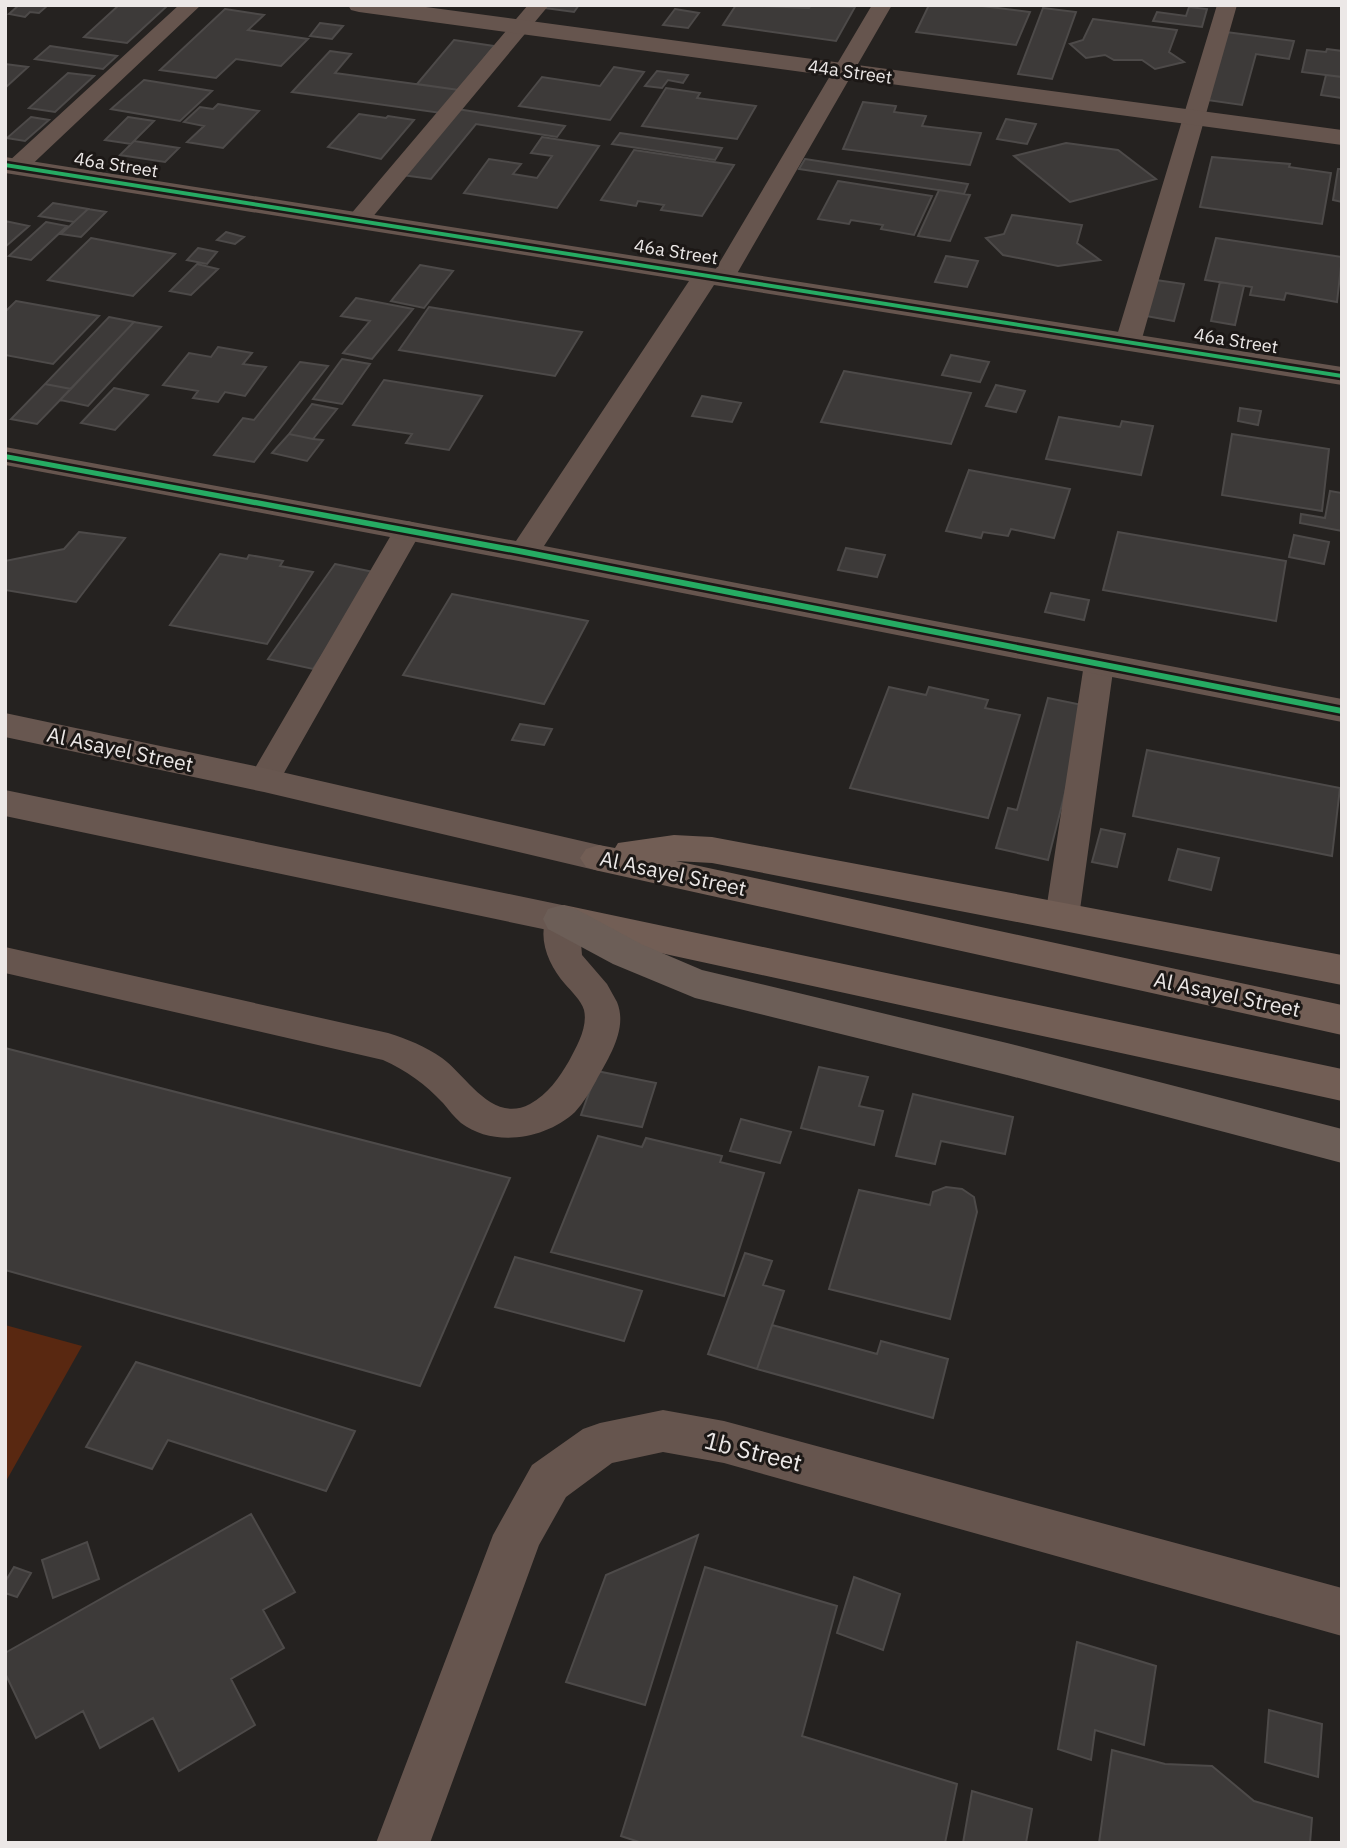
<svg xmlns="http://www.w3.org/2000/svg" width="1347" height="1848" font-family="'IBM Plex Sans',sans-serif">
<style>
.green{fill:#592811}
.building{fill:#3d3a39;stroke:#4d4a49;stroke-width:2}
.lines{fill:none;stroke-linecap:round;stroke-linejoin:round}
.service{fill:#66554e;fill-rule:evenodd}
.minor{fill:#66554e;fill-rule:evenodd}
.secondary{fill:#685750;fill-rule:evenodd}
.primary{fill:#725e55;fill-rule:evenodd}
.motorway{fill:#6c5e57;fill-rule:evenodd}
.cycleway-casing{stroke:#1c1816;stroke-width:5}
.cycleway{fill:#26ab63;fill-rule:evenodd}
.labels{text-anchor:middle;stroke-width:6;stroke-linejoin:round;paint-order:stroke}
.far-street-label{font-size:18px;fill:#ece8e7;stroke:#1c1816}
.street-label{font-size:21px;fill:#ece8e7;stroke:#1c1816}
.near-street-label{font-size:24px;fill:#ece8e7;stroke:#1c1816}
</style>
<rect width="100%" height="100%" fill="#252220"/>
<path class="green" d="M5 1325 82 1346 5 1483Z"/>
<path class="building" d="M19 5H48L39 13 30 12 25 17 9 14Z
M119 5H163L167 6 127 43 84 37Z
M548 5H579L574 12 545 8Z
M736 5 809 8 811 5 855 7 836 41 723 25Z
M929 5H974L1030 12 1016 45 916 32Z
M1189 7 1207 9 1202 27 1153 21 1157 12 1186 16Z
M1043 8 1076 12 1052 79 1018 74Z
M225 9 264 15 248 30 308 39 281 66 236 59 216 78 160 70Z
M675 9 699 13 688 28 663 25Z
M1093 19 1177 30 1169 52 1184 62 1155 69 1142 60H1114L1105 55 1086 58 1070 44 1083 40Z
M320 23 343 26 332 39 310 36Z
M1226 32 1294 41 1289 59 1256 54 1242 105 1207 100Z
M454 40 494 46 459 90 417 84Z
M50 46 117 56 103 69 35 59Z
M1327 49 1342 51V77L1302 72 1307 50 1326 52Z
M330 51 351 54 335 73 459 90 441 113 292 92Z
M5 64 28 67 5 88Z
M614 67 644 72 610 120 519 106 542 77 600 86Z
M657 71 688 75 683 83 668 80 662 88 645 86Z
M68 73 94 76 55 112 29 108Z
M1326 75 1342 77V98L1321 95Z
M144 80 212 91 180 121 111 109Z
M666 88 700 93 697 98 756 106 737 139 642 126Z
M863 102 896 106 894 112 926 116 922 126 981 133 970 165 843 149Z
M218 104 259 111 223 148 187 142 204 126 184 122 200 107 213 109Z
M457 109 565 126 557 137 476 124 431 179 402 175Z
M359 114 386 118 388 116 414 120 381 159 328 147Z
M31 117 49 120 25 141 7 138Z
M128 117 154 121 131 144 105 140Z
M1006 119 1036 124 1027 144 997 139Z
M620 133 722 148 715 160 612 144Z
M542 137 599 146 557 208 464 193 489 159 521 164 513 174 537 178 552 156 531 153Z
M134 141 179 148 165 162 120 155Z
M1066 143 1118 150 1156 179 1070 202 1014 156Z
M634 150 734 165 702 216 661 210 664 205 638 201 636 206 601 200Z
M1212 157 1290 164 1289 167 1331 173 1322 224 1200 207Z
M805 159 968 184 964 194 799 169Z
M1338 169H1342V202L1333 200Z
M838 181 932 196 914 235 881 229 883 225 851 220 849 224 818 219Z
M939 190 970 195 950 241 918 236Z
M53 203 88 209 74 222 39 216Z
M88 209 106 212 81 237 61 234Z
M1012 215 1082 225 1077 243 1100 260 1058 266 1003 255 986 238 1004 234Z
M5 221 29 226 5 247Z
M46 222 67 226 31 260 9 256Z
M226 232 244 237 235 244 217 240Z
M91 238 175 254 133 296 48 280Z
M1216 238 1342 257 1337 302 1286 293 1284 300 1250 295 1252 287 1205 280Z
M198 248 217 252 207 264 187 260Z
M946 256 978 261 967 287 935 282Z
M197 264 218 269 191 295 170 291Z
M420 265 453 271 424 308 391 301Z
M1156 280 1184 284 1174 321 1146 316Z
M1220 282 1244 286 1235 325 1211 321Z
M356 298 413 309 372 359 343 353 370 321 341 316Z
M16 301 99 316 53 364 5 355V312Z
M429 307 582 332 555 376 399 350Z
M109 317 134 322 71 389 45 384Z
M134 322 161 327 88 406 60 400Z
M218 347 252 353 243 364 266 367 245 396 225 392 218 402 193 398 198 391 163 385 189 353 211 357Z
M951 355 989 362 980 382 942 375Z
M342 359 370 364 342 404 313 399Z
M300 362 328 366 254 462 214 455 243 418 254 420Z
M844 371 971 393 951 444 821 422Z
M384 380 482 396 449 450 406 443 412 434 353 425Z
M45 384 71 389 37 424 11 419Z
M996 385 1025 391 1016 412 986 406Z
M114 388 148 395 115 430 81 423Z
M702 396 741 403 732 422 692 416Z
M312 404 337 409 313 439 289 434Z
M1240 408 1261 411 1258 425 1238 421Z
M1059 417 1120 427 1122 421 1153 426 1141 475 1046 459Z
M289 434 313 439 323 440 307 461 272 453Z
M1232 434 1329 449 1322 511 1222 495Z
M969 470 1070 489 1054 538 1011 529 1008 536 983 532 981 538 946 531Z
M1330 491 1342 493V531L1300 523 1301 514 1325 518Z
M79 532 125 538 76 602 5 590V561L64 549Z
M1118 532 1286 561 1276 621 1103 590Z
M1294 535 1329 542 1324 564 1289 557Z
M846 548 885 555 877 577 838 570Z
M220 554 247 559 249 555 283 561 280 566 313 572 267 644 170 625Z
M335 564 378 573 313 669 268 659Z
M1051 593 1089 600 1084 620 1045 612Z
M452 594 588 621 544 704 403 675Z
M889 687 926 695 929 687 988 700 985 708 1020 715 988 818 850 788Z
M1048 698 1087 706 1048 860 996 848 1008 808 1017 810Z
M520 724 552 729 544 745 512 740Z
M1147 750 1340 788 1332 856 1133 816Z
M1101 829 1125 834 1117 867 1092 862Z
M1178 849 1219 858 1211 890 1169 880Z
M5 1048 510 1178 420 1386 5 1270Z
M819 1067 868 1077 859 1106 883 1111 874 1145 801 1128Z
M597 1071 656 1083 642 1127 581 1115Z
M913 1094 1013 1117 1005 1154 941 1141 935 1164 896 1156Z
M741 1119 791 1132 780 1163 730 1151Z
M598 1136 642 1147 646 1138 722 1156 720 1162 764 1173 724 1296 551 1252Z
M946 1187 962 1189 974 1197 977 1212 950 1319 829 1289 859 1190 930 1205 933 1192Z
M745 1253 772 1261 763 1285 784 1291 757 1369 708 1354Z
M515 1257 642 1291 624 1341 495 1307Z
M772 1325 877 1354 881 1341 948 1359 933 1418 757 1369Z
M136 1362 355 1431 326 1491 168 1440 152 1469 86 1447Z
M251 1514 295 1592 263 1610 284 1648 231 1679 255 1725 179 1771 153 1718 100 1748 83 1711 36 1738 5 1673V1653Z
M698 1535 645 1705 566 1682 606 1575Z
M87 1542 99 1579 53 1598 42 1560Z
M14 1567 31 1573 17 1597 5 1593V1582Z
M705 1567 837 1606 802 1736 957 1784 945 1843H642L621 1836Z
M854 1577 900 1594 883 1650 837 1633Z
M1077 1642 1156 1666 1144 1745 1095 1730 1091 1760 1058 1749Z
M1269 1710 1322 1724 1318 1777 1265 1762Z
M1112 1750 1165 1764 1212 1766 1254 1801 1312 1818 1310 1843H1099Z
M972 1791 1032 1809 1026 1843H963Z"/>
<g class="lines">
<path class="service" d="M179 5H201L24 172H8L5 166 8 162Z
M528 5H549L366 225 358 227 350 225 346 220 350 215Z
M872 5H892L735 277 732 282 723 284 714 282 711 277Z
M1217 5H1237L1141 342 1137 347 1128 350 1119 347 1115 342Z
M408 521 418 524 422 530 280 780 276 788 264 791 252 788 248 780 394 530 398 524Z
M1099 654 1110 657 1114 664 1079 917 1074 926 1062 930 1050 926 1045 917 1084 664 1088 657Z
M562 906 574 910 579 919 582 955 607 984 617 1002C628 1029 609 1057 596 1081 590 1092 583 1103 575 1112 546 1139 494 1148 461 1123 454 1117 449 1110 443 1103 426 1085 406 1070 383 1060L5 973V947L388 1033C407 1039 425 1046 442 1058 467 1076 492 1124 530 1104 548 1094 559 1078 569 1061 577 1046 588 1027 584 1010 581 1000 571 991 565 984 548 964 535 935 550 910Z"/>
<path class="minor" d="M348 5H411L1342 130V145L359 12 351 10Z
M5 157 1342 367V385L714 285 544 546 1342 699V722L524 562 5 465V447L516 541 689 281 5 173Z
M663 1410 724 1421 1342 1588V1636L724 1463 663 1452 612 1463 566 1497 539 1545 430 1843H376L493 1535 532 1465 583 1429 600 1423Z"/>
<path class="secondary" d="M5 713 264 768 599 845 612 849 618 858 612 867 599 871 264 792 5 737Z
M5 790 562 905 576 909 581 919 576 929 562 933 5 816Z"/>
<path class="primary" d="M674 835 712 837 1342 955V985L712 863 676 861 1342 1005V1035L599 871 586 867 580 858 586 849 599 845 615 848 618 843Z
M564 905 1342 1069V1101L550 929 545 919 550 909Z"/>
<path class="motorway" d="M562 905 576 909 641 944 702 970 1007 1043 1342 1129V1163L1007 1075 695 998 613 964 548 929 543 919 548 909Z"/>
<g class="cycleway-casing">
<path id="cycleway" d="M5 163 1342 374V378L5 167Z
M5 454 524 549 1342 708V714L524 555 5 459Z"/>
</g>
<use href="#cycleway" class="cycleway"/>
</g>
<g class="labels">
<g class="far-street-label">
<text transform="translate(850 72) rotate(8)" y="6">44a Street</text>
<text transform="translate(116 165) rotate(9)" y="6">46a Street</text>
<text transform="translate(676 252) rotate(9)" y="6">46a Street</text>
<text transform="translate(1236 341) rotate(9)" y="6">46a Street</text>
</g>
<g class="street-label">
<text transform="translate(120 750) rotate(12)" y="7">Al Asayel Street</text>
<text transform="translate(673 874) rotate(12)" y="7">Al Asayel Street</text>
<text transform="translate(1227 995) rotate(12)" y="7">Al Asayel Street</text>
</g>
<g class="near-street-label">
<text transform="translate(753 1452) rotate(14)" y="8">1b Street</text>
</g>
</g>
<rect width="1347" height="1848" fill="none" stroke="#ece8e7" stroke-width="14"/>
</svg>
